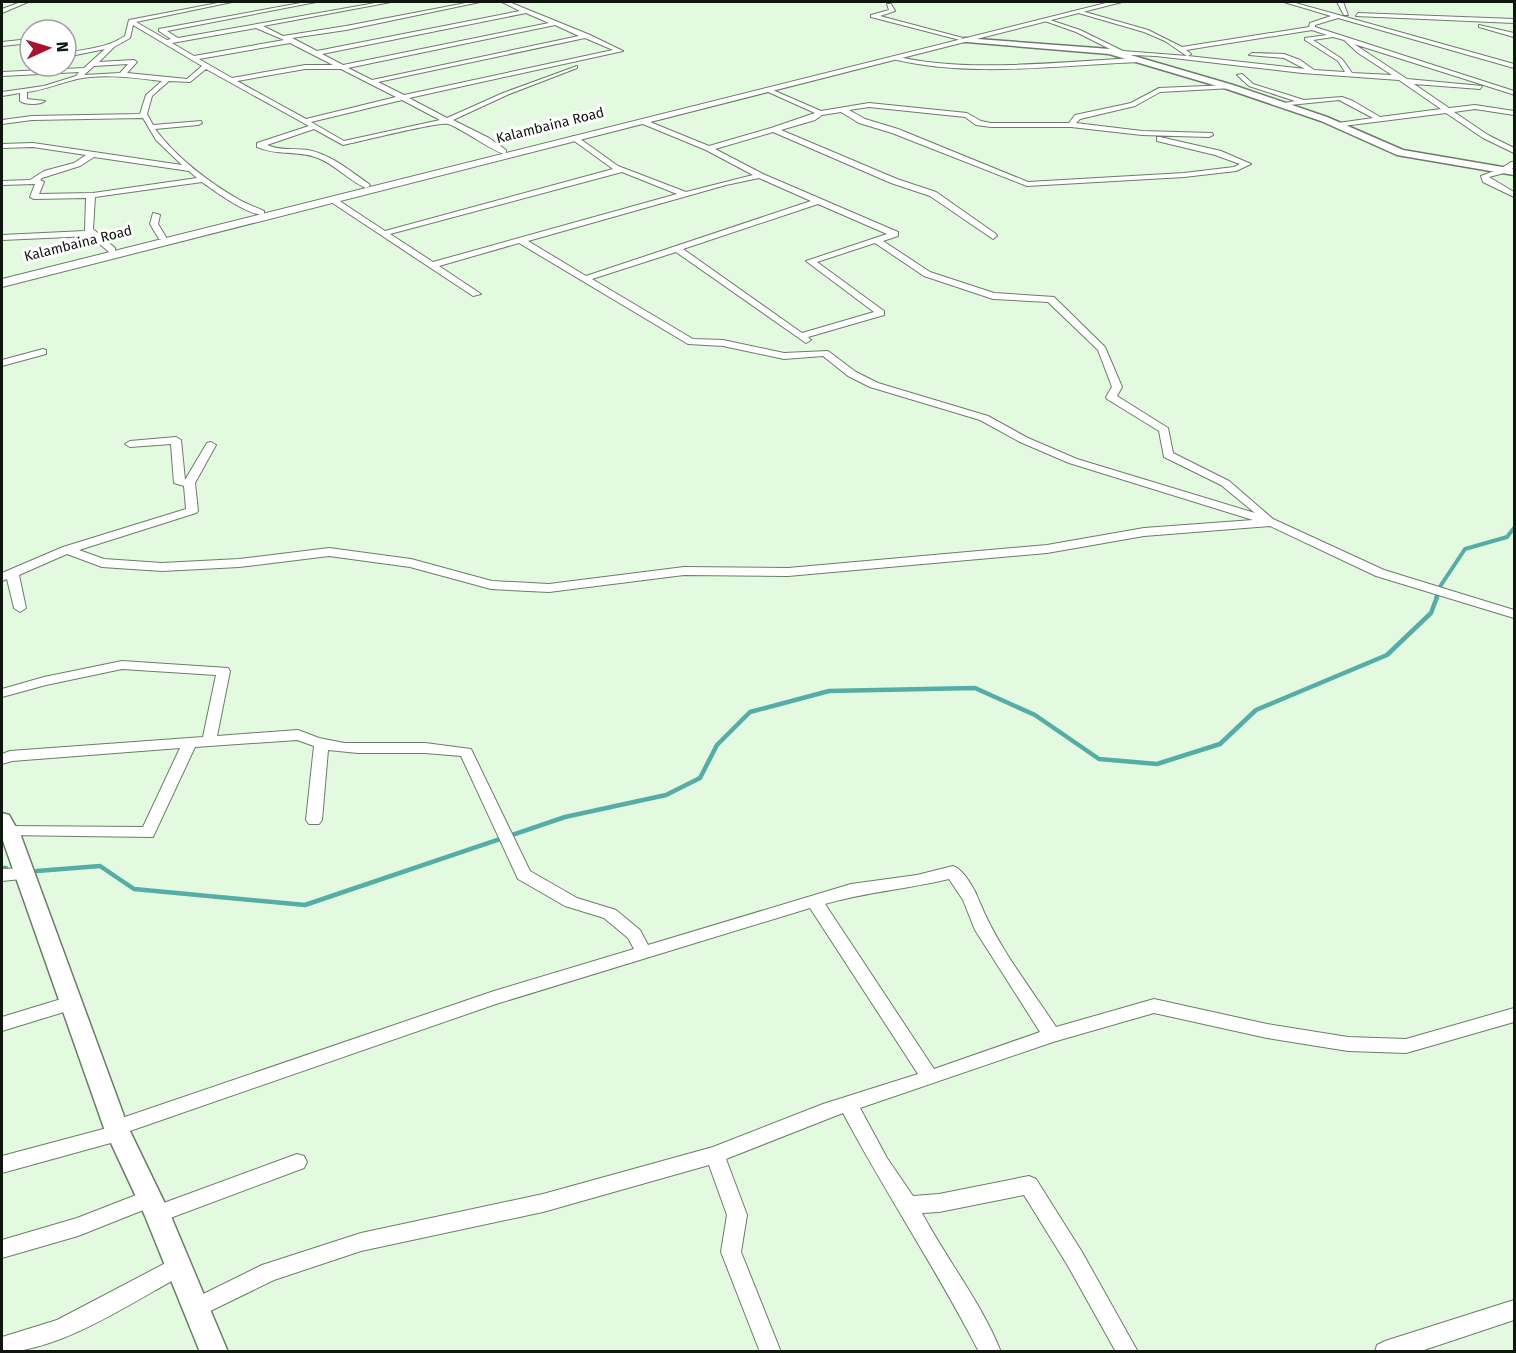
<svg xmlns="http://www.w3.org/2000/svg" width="1516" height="1353" font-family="'Fira Sans',sans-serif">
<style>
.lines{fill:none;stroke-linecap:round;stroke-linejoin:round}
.stream-far1{stroke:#54ada7;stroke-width:4}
.stream{stroke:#54ada7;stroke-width:4.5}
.minor-casing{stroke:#6a7e67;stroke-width:2}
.tertiary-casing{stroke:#6a7e67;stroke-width:3}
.secondary-casing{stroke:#6a7e67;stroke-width:2}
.minor{fill:#fff;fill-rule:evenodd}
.tertiary{fill:#fff;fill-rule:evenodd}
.secondary{fill:#fff;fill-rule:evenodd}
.labels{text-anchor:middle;stroke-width:6;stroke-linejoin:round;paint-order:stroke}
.far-street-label{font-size:14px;fill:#0e160d;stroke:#fff}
</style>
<rect width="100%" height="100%" fill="#e4fae0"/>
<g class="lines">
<path class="stream-far1" d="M1436 598 1441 585 1465 549 1507 537 1514 528"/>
<path class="stream" d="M2 868H6
M37 871 100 866 134 889 305 905 565 817 666 795 700 778 717 745 750 712 829 691 975 688 1035 715 1099 759 1157 764 1220 744 1256 710 1387 655 1431 613 1437 597"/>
<g class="minor-casing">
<path id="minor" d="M21 2H28L2 13V9Z
M223 2H232L136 22 167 40 171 39 159 31V29L306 2H316L167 31 178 38 381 2H391L263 26 283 36 346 26 471 2H480L346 30 292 38 317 51 520 11 502 2H509L590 35 623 51 409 98 447 118 503 93 577 66V68L507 95 453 120 489 138 506 150V154C495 154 462 128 448 124 440 121 358 142 343 145L314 129 267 145C280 151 294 148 308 150 332 155 350 171 369 184L370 186 366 188C349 181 336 165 318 158 298 150 277 156 257 147V143L309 126 206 69 190 82 169 81 152 96 147 114 153 125 201 121 202 123 198 125 155 129C176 157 208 182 238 199 246 204 256 207 264 211V215C247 215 216 192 202 182L95 197 93 229 115 248V252H109L90 236 2 240V235L85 231 86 198 34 199 30 197 35 184 2 185V181L30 180 44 171 74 163 86 155 33 147 2 148V144L33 143 182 165 156 140 143 118 32 120 2 124V120L32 116 140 114 146 95 162 81C135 78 104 73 77 79 60 83 45 90 27 92V99L45 101C40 105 25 105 20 101V93L2 96V92L44 86 76 76 79 72 2 76V72L84 68 105 49 66 57V53C86 49 107 48 125 36L129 20ZM526 13 549 23 343 65 322 54ZM133 25 202 66 187 79 127 73 137 62 134 60 99 62 114 47 130 38ZM555 25 579 36 372 80 348 68ZM256 28 284 40 194 56 172 43ZM585 38 613 50 404 95 378 82ZM290 43 333 65H305L232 78 199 59ZM128 64 120 73 84 75 94 66ZM305 69H341L396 97 306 119 237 81ZM402 100 440 120 344 141 311 122ZM94 157 189 171 197 178 93 193 39 194 44 182 40 180 42 178 80 166Z
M1284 2H1292L1514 64V68L1338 18 1315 25V27L1514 91V95L1512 94 1354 44 1407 79 1482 86 1480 89 1414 84 1449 108 1475 105 1514 111V115L1475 109 1454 112 1488 135 1514 148V153L1483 138 1446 113 1335 127 1334 125 1338 123 1373 118 1339 100 1280 106V104L1295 101 1249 86 1237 75 1242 74 1253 84 1304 100 1342 97 1353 101 1380 117 1441 109 1399 80 1302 73 1156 56 1110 54 1107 52 1112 50 1076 32 1042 20 1047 19 1080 30 1123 51 1187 56 1165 41 1144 32 1075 12 1078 10 1148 30 1182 47 1309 27 1310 23 1331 16ZM1312 30 1327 35 1305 38V40L1338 61 1345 72 1314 70 1300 60 1284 54 1252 53 1249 55 1284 58 1305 69 1188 56 1191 54 1186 50ZM1333 37 1344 40 1358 53 1392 75 1352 73 1342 59 1313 40Z
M1337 2H1343L1348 15H1344Z
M887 4H891L895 11 880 16 963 38 960 40 871 17V15L889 10Z
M1358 13 1514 19V23L1356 16Z
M1479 25 1514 33V37L1479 27Z
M30 39V43L2 46V42Z
M895 56C967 74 1064 61 1139 58L1142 60 1139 62C1062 65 968 78 893 59Z
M1230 85 1232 88 1160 92 1135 106 1080 119 1076 123 1142 131 1212 133 1213 135 1209 137 1142 135 1071 127H991L976 125 965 117 869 107 849 110 865 119 898 129 1028 182 1184 173 1234 167 1240 164 1215 155 1157 141V137H1160L1221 151 1251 164 1236 171 1184 177 1027 186 892 133 859 123 841 112 822 115 815 120 781 130 897 179 936 192 996 234 997 236 993 239 930 196 891 183 773 132 715 149 763 174 898 232V236L883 241 930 272 994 293 1054 297 1105 347 1122 387 1117 396 1168 428 1173 453 1229 481 1273 519 1384 570 1514 610V618L1376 576 1270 526 1144 536 1047 553 788 576 684 575 549 592 491 589 410 567 329 556 239 567 162 571 102 567 67 554 19 575 26 608 20 612 14 608 7 579 2 581V573L63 547 186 509 184 486 174 483 171 444 130 447 125 444 130 441 176 437 181 440 185 480 207 443 211 442 216 445 195 483 198 511 196 513 79 550 104 559 162 563 239 559 329 548 411 559 492 581 549 584 684 567 788 568 1047 545 1144 528 1253 520 1069 463 1020 442 980 420 870 387 848 376 823 356 784 359 723 346 688 344 519 243 439 266 481 294 473 296 328 200 335 198 385 231 613 169 573 140V136H576L618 166 686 192 753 175 706 150 638 122 645 120 709 146 771 128 815 113 766 91 768 88 821 111 869 103 967 113 981 121 991 123H1069L1075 115 1131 103 1159 88ZM622 172 677 194 433 262 390 234ZM759 178 811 201 586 276 528 241 726 185ZM818 204 887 234 806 261 874 312 802 333 683 249ZM875 243 924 276 993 299 1048 302 1098 350 1112 387 1106 397 1107 399 1159 431 1164 457 1221 485 1255 513 1077 459 1028 438 988 416 878 383 856 372 828 351 784 353 723 340 693 339 592 279 676 252 806 343 811 340 808 337 884 315V311L817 262Z
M1511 162H1514V167L1508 172 1489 177 1514 192V197L1483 182 1481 176 1502 168Z
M153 213 160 215 158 224 166 237 165 239H159L150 224Z
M43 349 46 350V354L2 366V360Z
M122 661 228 668 230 671 217 736 298 730 319 738 344 743H425L471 749 530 871 577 898 616 910 640 930 648 945 851 884 917 875 953 866C965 870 976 892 980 903 998 947 1030 987 1056 1027L1154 999 1267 1024 1348 1037 1406 1039 1514 1008V1022L1406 1053 1348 1051 1267 1038 1154 1013 1053 1042 860 1108 887 1158 913 1196 939 1194 1029 1176 1036 1179 1082 1252 1138 1352H1116L1068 1266 1024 1195 939 1212 922 1213C947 1260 981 1302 1001 1352H979C937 1270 886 1194 843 1113L726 1159 747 1215 741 1252 781 1352H760L721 1252 727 1215 709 1165 543 1212 361 1251 274 1280 196 1318 189 1315 186 1308 189 1301 262 1265 361 1233 543 1194 713 1147 823 1104 918 1074 810 908 496 1004 127 1132 125 1139 118 1141 2 1173V1156L107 1128 109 1122 116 1120 494 991 634 949 628 938 604 918 565 906 518 879 461 756 425 753H358L328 750 322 820 319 824H309L306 820 314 746 297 740 195 747 153 837 3 835 2 829 8 826 143 827 180 748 12 761 2 764V754L10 751 203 737 216 675 122 669 46 685 2 697V689L44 677ZM949 879 963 900 975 930 1040 1032 934 1069 825 904C865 892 908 889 949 879Z
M25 868 31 870 33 874 31 878 2 881V869Z
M71 996 77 998 80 1003 77 1008 2 1031V1017Z
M297 1154 304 1156 307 1162 304 1168 157 1223 150 1220 147 1214 150 1208Z
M149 1190 156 1193 159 1199 156 1205 78 1236 2 1258V1240L77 1218Z
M179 1256 186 1259 189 1266 186 1273C134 1301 60 1352 2 1352V1337L57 1320Z
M1514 1300V1320L1418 1352H1375L1377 1345 1385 1341Z"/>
</g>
<g class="tertiary-casing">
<path id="tertiary" d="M964 38 1110 49 1233 85 1327 117 1403 150 1514 169V175L1397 155 1321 121 1227 89 1109 54 967 42H964Z
M2 813 9 815 21 836 128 1127 170 1214 228 1352H200L145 1216 104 1128 2 838Z"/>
</g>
<g class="secondary-casing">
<path id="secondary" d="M1110 2H1122L2 287V279Z"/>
</g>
<use href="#minor" class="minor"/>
<use href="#tertiary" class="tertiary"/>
<use href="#secondary" class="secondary"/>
</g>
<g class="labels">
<g class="far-street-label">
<text transform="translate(550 125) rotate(-14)" y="5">Kalambaina Road</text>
<text transform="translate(78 243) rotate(-14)" y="5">Kalambaina Road</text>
</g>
</g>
<rect width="1516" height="1353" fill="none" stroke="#0e160d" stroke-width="6"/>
<g transform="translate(48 48) rotate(86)"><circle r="28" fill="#ffffff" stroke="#9fa29e" stroke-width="1.5"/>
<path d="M0-4.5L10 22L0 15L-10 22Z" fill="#a9112f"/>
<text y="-9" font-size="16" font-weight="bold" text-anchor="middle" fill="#0e160d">N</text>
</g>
</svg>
